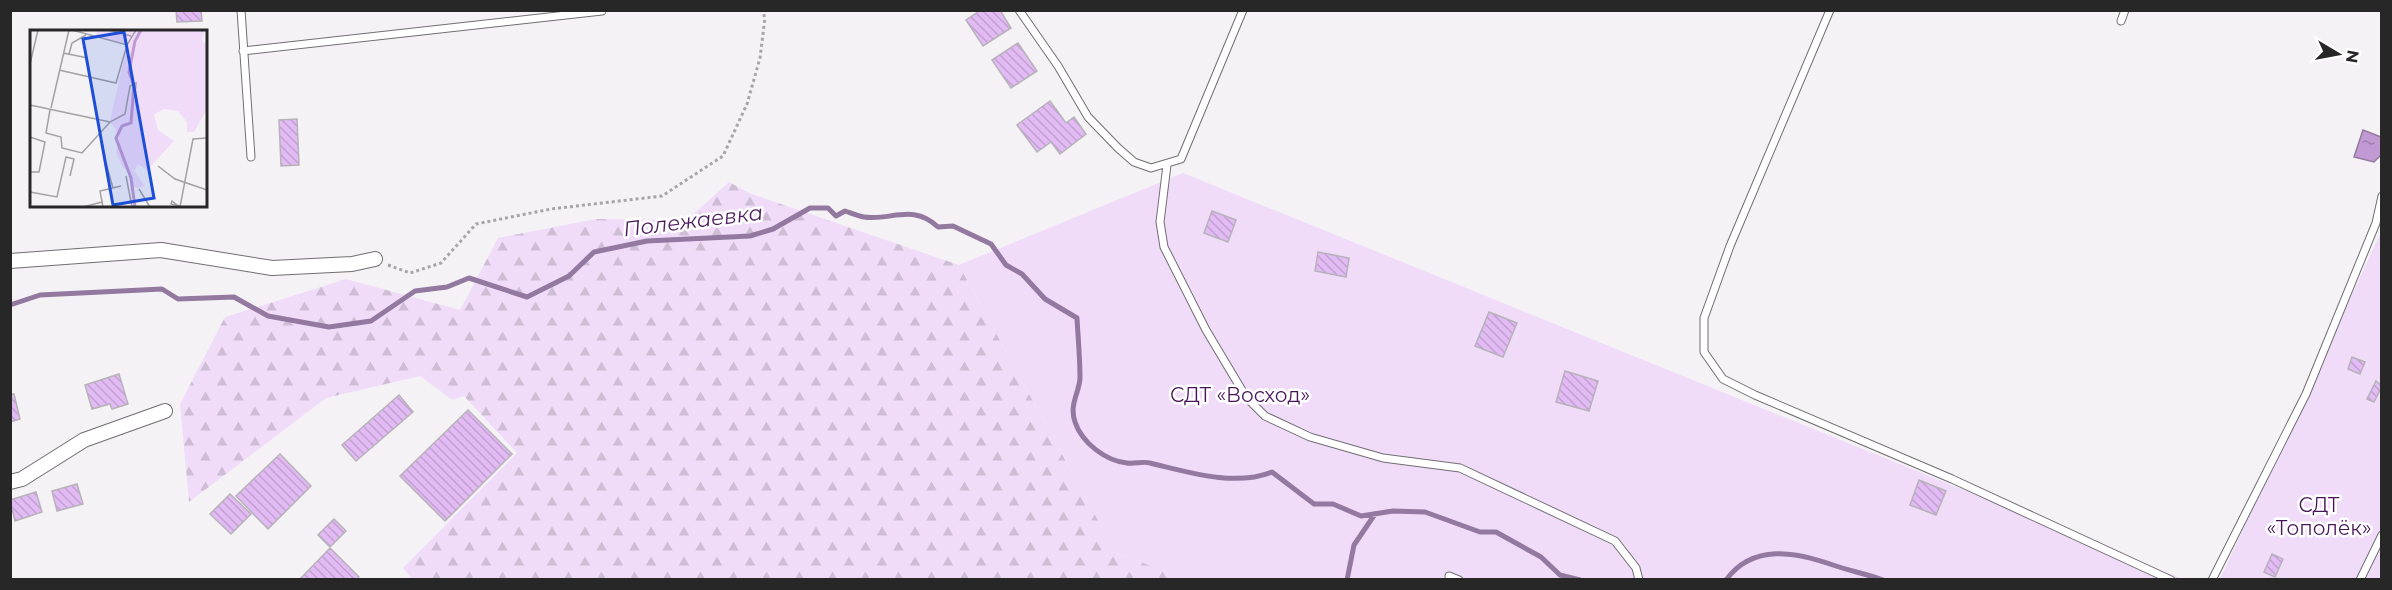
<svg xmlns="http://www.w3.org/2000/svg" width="2392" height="590" font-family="Montserrat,sans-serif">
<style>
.forest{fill:url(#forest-firs)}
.garden{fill:#f0dcf9}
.water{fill:url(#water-ripples);stroke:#9378a0;stroke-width:1.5}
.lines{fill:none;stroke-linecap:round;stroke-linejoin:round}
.stream{stroke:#9378a0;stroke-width:5}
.building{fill:url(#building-back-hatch);stroke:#b6b3b8;stroke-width:1.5}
.service-casing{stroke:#706e71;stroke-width:9}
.minor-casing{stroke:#706e71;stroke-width:16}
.path{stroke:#a7a5a8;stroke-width:3;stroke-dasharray:3 3;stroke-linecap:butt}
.service{stroke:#fff;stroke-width:7}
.minor{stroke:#fff;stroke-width:14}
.labels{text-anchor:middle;stroke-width:5;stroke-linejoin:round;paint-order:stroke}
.park-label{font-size:20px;fill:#471659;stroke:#fff}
.water-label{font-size:21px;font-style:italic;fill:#4e1d60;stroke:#fff}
.inset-river{fill:none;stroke:#c19ad3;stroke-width:3}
.inset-road{fill:none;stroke:#a3a1a4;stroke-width:1.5}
.view{fill:#1d4ed8;fill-opacity:0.15;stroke:#1d4ed8;stroke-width:3}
.inset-edge{fill:none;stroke:#282728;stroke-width:3}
</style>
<defs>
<pattern id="forest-firs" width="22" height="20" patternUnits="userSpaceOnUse" patternTransform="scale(1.5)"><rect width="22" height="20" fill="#f0dcf9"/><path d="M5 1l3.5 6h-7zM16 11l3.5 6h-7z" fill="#cebdd5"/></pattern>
<pattern id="water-ripples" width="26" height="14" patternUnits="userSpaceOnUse" patternTransform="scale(1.5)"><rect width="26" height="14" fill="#c19ad3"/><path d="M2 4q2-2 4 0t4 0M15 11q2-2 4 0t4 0" fill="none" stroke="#9d7eab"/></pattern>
<pattern id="building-back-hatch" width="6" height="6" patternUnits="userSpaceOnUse" patternTransform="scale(1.5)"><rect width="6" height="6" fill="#e2baf4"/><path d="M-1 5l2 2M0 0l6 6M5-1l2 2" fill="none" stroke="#c2a0d1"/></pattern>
</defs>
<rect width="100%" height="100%" fill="#f5f2f6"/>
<path class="forest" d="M729 182 749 193 959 265 1116 553 1188 579H412L403 568 517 453 464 396 452 400 420 376 326 398 189 502 180 404 225 317 346 279 460 310 498 238 596 219 687 220Z"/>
<path class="garden" d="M1183 173 2183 579H1188L1116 553 959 265Z
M2381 232V579H2220Z"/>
<path class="water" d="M2363 130 2381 137V155L2374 162 2354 157Z"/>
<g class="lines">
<path class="stream" d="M10 305 40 295 162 289 178 299 234 297 268 316 329 327 371 321 415 291 447 287 469 278 527 297 569 276 594 252 647 241 750 236 773 229 810 208H828L836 216 845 211C851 213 858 216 864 217 891 221 913 203 938 227L953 226 991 244 1006 265 1022 274 1045 299 1077 318C1078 337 1080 358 1080 378 1079 394 1069 404 1075 422 1082 443 1106 461 1127 463 1135 464 1143 461 1150 463 1188 472 1234 487 1272 472L1314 504H1333L1361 516 1393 511 1425 512 1480 532H1496L1541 557 1560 575 1580 580
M1347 580 1354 545 1375 514
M1726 580C1753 543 1796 552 1833 565 1850 571 1867 574 1883 580"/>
</g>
<path class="building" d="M176 10H201L202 21 177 22Z
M981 10H1000L1011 28 983 46 966 20Z
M1018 43 1037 71 1011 88 992 60Z
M1050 101 1066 123 1074 117 1086 134 1060 154 1051 142 1037 152 1017 125Z
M297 119 299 165 281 166 279 120Z
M1212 211 1236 220 1228 242 1204 233Z
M1318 252 1349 258 1346 277 1315 271Z
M1489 312 1517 323 1503 357 1475 346Z
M2352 357 2365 362 2360 374 2348 369Z
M1565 371 1598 381 1589 411 1556 402Z
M119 374 128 404 112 409 110 404 92 409 85 385Z
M2376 381 2382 386 2374 402 2367 399Z
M10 394H14L20 419 10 422Z
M399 395 413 412 356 461 342 445Z
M468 410 512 454 445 521 400 476Z
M280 454 311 486 268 529 236 496Z
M1919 480 1946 491 1936 515 1910 505Z
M77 484 83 504 57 511 52 491Z
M36 492 42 512 15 521 10 500Z
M230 494 251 514 231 534 210 514Z
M334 519 346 531 330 547 318 535Z
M330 548 359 577 356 580H299Z
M2272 554 2283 559 2275 577 2264 572Z"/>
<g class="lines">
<g class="service-casing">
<path id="service" d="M241 10 251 157
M1019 10 1058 66 1088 117 1118 148 1134 162 1151 168 1181 159 1243 10
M1830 10 1730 246 1704 318V352L1723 379 1755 395 1952 479 2171 580
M2121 21 2125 10
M243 51 602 11
M1167 165 1160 222 1164 247 1206 330 1246 397 1265 416 1310 437 1383 458 1460 468 1615 541 1636 568 1639 580
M1449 576 1459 580
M2212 580 2306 394 2376 223 2382 196
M2360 580 2382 535"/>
</g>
<g class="minor-casing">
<path id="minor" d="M10 261 161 250 272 268 352 264 375 259
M10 482 22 479 84 440 165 411"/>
</g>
<path class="path" d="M388 265 410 273 441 263 476 224 551 209 662 196 723 156 747 104 760 58 765 18 762 10"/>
<use href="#service" class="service"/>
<use href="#minor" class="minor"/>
</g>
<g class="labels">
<g class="park-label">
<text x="1240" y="402">СДТ «Восход»</text>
<text x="2319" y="512">СДТ<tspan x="2319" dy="23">«Тополёк»</tspan></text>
</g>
<g class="water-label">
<text transform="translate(693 221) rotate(-7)" y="7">Полежаевка</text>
</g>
</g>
<g transform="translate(30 30)">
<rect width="177" height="177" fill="#f5f2f6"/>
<path d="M119 0H175L172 10 177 15V79L164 102H157V92L148 81 133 79 124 85 128 100 144 111 117 140 108 134 104 141 115 156 108 158 102 156 99 139 93 138 86 122 89 105 107 91Z" fill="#f0dcf9"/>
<path d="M68 0H119L107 91 89 105 80 91 97 15 65 6Z" fill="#f0dcf9"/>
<path class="inset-river" d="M105 177 101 148 86 108 92 96 101 93 104 55 99 42 105 11 111 0"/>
<path class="inset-road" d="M42 0 97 15 106 0M79 0 101 6M33 23 58 28M39 24 42 13 56 5M0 34 8 0M29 40 86 53 97 15M0 75 80 92M21 78 39 0M20 80 16 103 31 107 32 118 52 123 80 92 95 84 100 56 106 53 105 68M0 107 15 112 9 142H0M76 133 83 158M128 136 145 149 177 160M96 146 102 177M109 159 120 177M0 162 27 167 36 127 44 129 40 146M147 175 142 171 141 174 150 176M53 177 72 172M73 177 70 161 91 156M150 177 163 109 177 108"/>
<path class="view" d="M94 2 124 168 83 175 53 9Z"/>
<rect width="177" height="177" class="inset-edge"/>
</g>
<rect width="2392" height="590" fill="none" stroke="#282728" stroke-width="24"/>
<g transform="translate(2338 54) rotate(100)" stroke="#ffffff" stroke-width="4.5" paint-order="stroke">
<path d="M0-4.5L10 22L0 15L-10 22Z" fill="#282728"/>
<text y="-9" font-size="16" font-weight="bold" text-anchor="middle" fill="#282728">N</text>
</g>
</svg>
